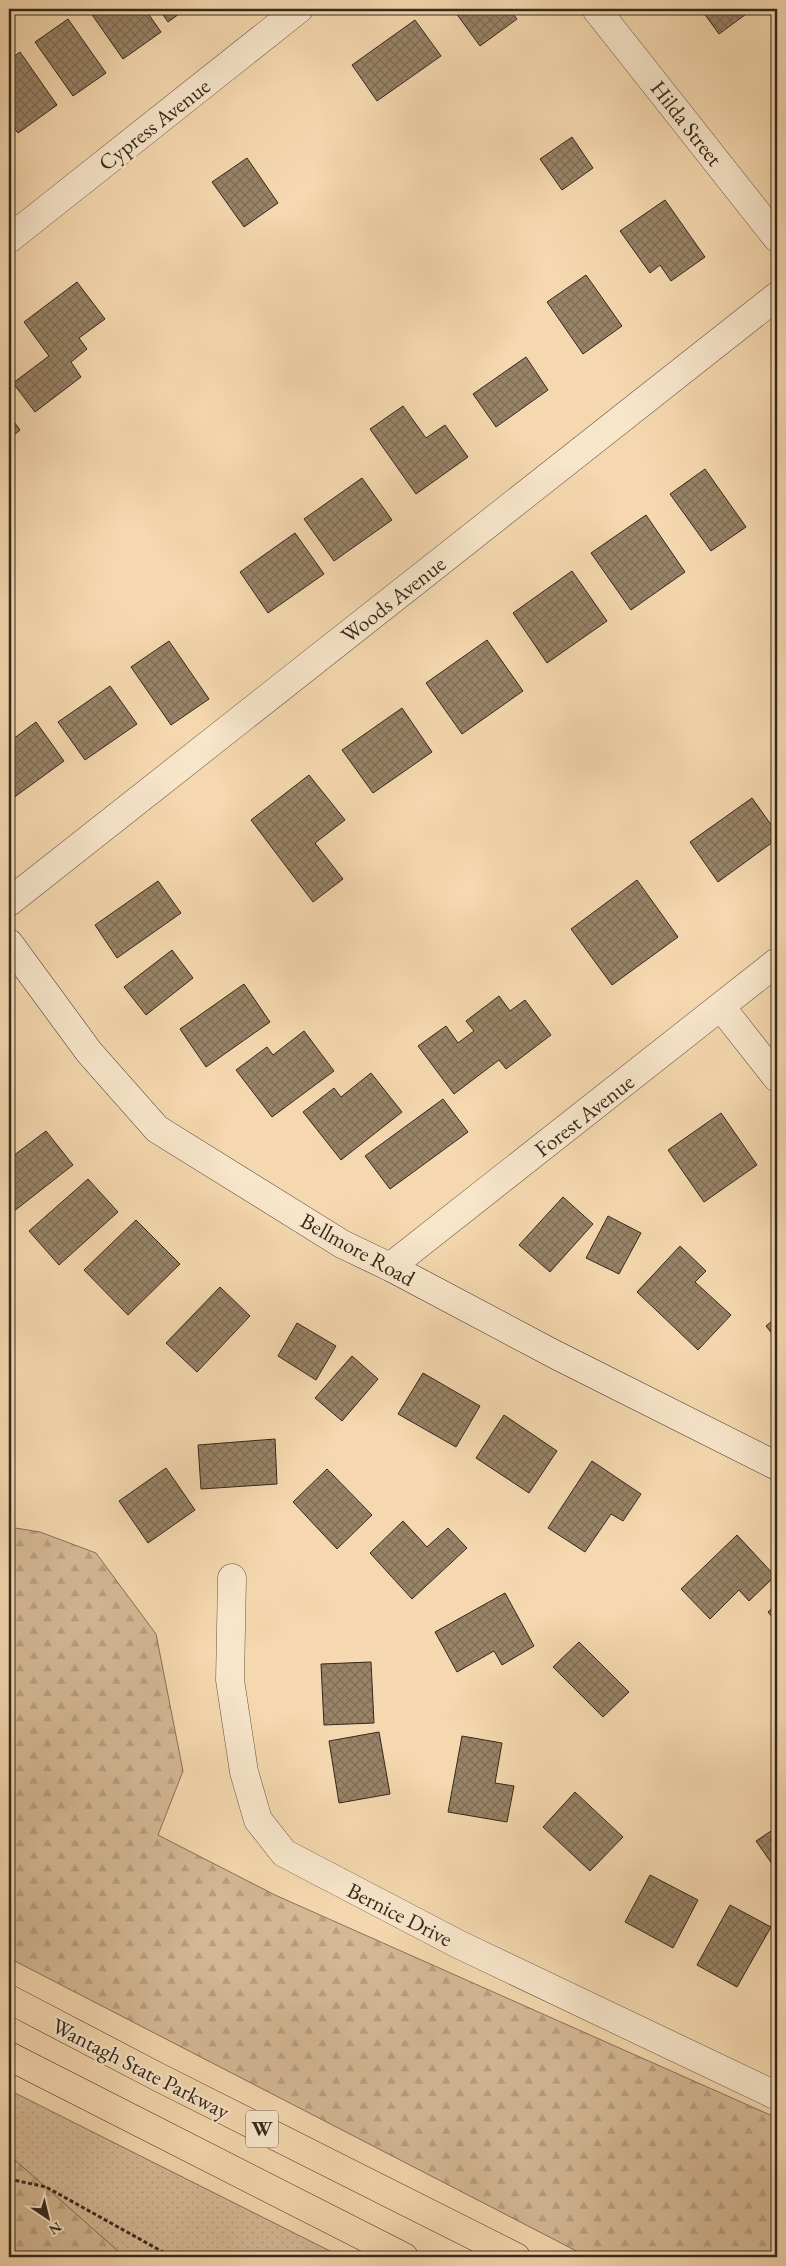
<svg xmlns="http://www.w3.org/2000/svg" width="786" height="2266" font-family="'EB Garamond',serif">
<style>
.grass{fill:url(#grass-dots);stroke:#867159}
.forest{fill:url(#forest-firs);stroke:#867159}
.building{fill:url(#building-cross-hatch);stroke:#36281c}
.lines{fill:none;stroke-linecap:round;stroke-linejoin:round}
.street-casing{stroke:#665441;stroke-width:29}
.secondary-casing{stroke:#36281c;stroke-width:29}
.highway-casing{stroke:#36281c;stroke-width:29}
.path{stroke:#36281c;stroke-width:3;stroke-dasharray:4 2.5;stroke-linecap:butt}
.street{stroke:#f8e6cb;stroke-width:28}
.secondary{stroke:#f8e6cb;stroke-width:28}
.highway{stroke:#f5d8af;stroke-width:28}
.labels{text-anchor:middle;stroke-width:4.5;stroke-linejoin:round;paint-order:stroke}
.shield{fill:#f8e6cb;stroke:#706150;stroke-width:1}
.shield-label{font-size:21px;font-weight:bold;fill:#36281c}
.street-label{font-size:22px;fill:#36281c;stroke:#f8e6cb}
</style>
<defs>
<pattern id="grass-dots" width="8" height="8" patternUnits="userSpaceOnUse" patternTransform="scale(1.25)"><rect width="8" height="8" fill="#d5ba96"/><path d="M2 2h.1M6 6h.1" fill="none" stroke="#b7a081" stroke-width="1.8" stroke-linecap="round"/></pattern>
<pattern id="forest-firs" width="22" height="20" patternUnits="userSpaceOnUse" patternTransform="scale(1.25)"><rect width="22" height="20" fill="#d5ba96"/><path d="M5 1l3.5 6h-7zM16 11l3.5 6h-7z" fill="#b7a081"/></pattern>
<pattern id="building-cross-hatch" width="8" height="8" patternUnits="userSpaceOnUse" patternTransform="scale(1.25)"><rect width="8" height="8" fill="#998468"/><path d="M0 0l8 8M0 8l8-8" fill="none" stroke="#7e6c55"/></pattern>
</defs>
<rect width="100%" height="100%" fill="#f5d8af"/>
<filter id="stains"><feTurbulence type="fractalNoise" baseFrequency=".004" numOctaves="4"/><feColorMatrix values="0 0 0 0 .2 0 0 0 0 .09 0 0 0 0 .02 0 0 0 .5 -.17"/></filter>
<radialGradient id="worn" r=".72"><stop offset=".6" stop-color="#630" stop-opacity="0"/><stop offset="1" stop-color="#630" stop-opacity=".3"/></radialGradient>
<path class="grass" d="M9 2090 342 2257H129L118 2251 16 2161 9 2158Z"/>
<path class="forest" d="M9 1527 40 1532 96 1553 156 1634 183 1771 158 1835 275 1895 777 2118V2257H588L9 1958Z
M9 2158 16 2161 118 2251 129 2257H9Z"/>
<path class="building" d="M88 9H145L161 32 123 59Z
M159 9H186L168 22Z
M453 9H509L517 19 480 46Z
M701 9H753L719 34Z
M68 19 106 73 73 96 35 42Z
M415 20 441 56 377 101 352 65Z
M20 52 57 105 18 133 9 120V60Z
M572 137 593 168 562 190 540 159Z
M247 158 278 203 244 227 212 182Z
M665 200 705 257 671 281 660 265 650 273 620 231Z
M586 275 622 326 583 354 547 302Z
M77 282 105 319 79 338 87 349 71 362 81 377 35 412 13 383 49 356 24 322Z
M526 357 548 390 496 427 473 394Z
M403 406 426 438 445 425 468 457 416 494 370 429Z
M9 415 20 430 9 439Z
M705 469 746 527 711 551 670 494Z
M362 478 392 520 334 561 304 519Z
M646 515 685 572 631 610 591 553Z
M295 533 324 574 268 613 240 572Z
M572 571 607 621 547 663 513 613Z
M487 640 523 691 462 734 426 683Z
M169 641 209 699 171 725 131 667Z
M110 686 137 724 85 760 58 722Z
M402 708 432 752 373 793 342 750Z
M36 722 64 761 9 801V742Z
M309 775 345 820 315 843 343 879 313 902 251 820Z
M752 798 777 833V839L718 882 690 842Z
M637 880 678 937 612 985 571 929Z
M158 881 181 913 117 958 95 925Z
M172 950 193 978 146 1015 124 987Z
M244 984 270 1022 206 1067 180 1029Z
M499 996 510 1011 525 1000 551 1035 506 1069 499 1060 454 1094 418 1046 446 1026 458 1043 474 1031 466 1021Z
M304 1031 334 1071 272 1117 236 1070 267 1047 273 1055Z
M371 1073 402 1112 341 1160 303 1112 334 1088 341 1097Z
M443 1099 468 1132 390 1189 365 1156Z
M721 1113 757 1165 704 1202 668 1150Z
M46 1131 73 1165 9 1215V1159Z
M88 1179 118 1212 59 1265 29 1231Z
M563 1197 593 1224 550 1272 519 1245Z
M608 1216 641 1233 619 1274 586 1258Z
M136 1220 180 1264 128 1315 84 1270Z
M680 1246 706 1271 695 1282 731 1315 698 1350 637 1292Z
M220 1287 250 1316 197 1372 166 1343Z
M777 1317V1340L766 1326Z
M297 1323 336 1346 316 1380 278 1356Z
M352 1356 378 1379 342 1421 315 1398Z
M423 1373 480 1406 456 1447 398 1414Z
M504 1415 557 1451 529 1493 476 1458Z
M275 1439 277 1484 201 1489 198 1445Z
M592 1461 641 1494 623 1521 611 1514 585 1552 548 1528Z
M166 1468 195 1510 148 1543 119 1501Z
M327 1469 372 1515 337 1549 293 1502Z
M403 1521 427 1547 448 1528 467 1548 412 1599 370 1553Z
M737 1535 775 1576 749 1601 739 1590 710 1619 681 1589Z
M505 1593 534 1646 502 1665 494 1651 457 1672 435 1632Z
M777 1604V1623L768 1612Z
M579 1642 629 1692 603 1717 553 1667Z
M371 1662 374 1723 324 1725 321 1664Z
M379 1732 390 1794 339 1803 329 1741Z
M462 1736 502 1743 495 1783 514 1786 507 1822 448 1812Z
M575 1792 623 1837 590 1871 543 1827Z
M777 1827V1871L756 1841Z
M650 1875 698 1900 673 1948 625 1922Z
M730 1905 771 1927 737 1987 697 1965Z"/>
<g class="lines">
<g class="street-casing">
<path id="street" d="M596 9 777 238
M9 239 299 9
M9 902 777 296
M721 1007 777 1078
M390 1267 777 962
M232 1578 230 1680 244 1772 258 1820 284 1853 458 1944 777 2096"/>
</g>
<g class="secondary-casing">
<path id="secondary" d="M9 943 89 1052 157 1129 342 1244 390 1267 554 1354 777 1466"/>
</g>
<g class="highway-casing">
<path id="highway" d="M9 1999 162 2079 516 2257
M9 2056 404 2257"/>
</g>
<path class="path" d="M9 2179 46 2187 172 2257"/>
<use href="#street" class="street"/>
<use href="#secondary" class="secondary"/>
<use href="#highway" class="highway"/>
</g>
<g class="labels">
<rect class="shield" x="246" y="2110.5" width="32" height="37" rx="4"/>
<g class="shield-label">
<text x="262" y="2136">W</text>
</g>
<g class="street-label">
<text transform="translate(687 123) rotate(52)" y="8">Hilda Street</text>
<text transform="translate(154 124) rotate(-38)" y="8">Cypress Avenue</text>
<text transform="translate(393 599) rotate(-38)" y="8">Woods Avenue</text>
<text transform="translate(584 1115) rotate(-38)" y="8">Forest Avenue</text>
<text transform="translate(358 1249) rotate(29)" y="8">Bellmore Road</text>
<text transform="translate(400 1914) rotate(27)" y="8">Bernice Drive</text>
<text transform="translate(141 2068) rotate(27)" y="8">Wantagh State Parkway</text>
</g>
</g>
<rect width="786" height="2266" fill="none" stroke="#f5d8af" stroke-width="30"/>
<rect x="10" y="10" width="766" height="2246" fill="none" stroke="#36281c" stroke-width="2.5"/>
<rect x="15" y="15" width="756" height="2236" fill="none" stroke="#36281c"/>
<g transform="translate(48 2218) rotate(145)" stroke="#f8e6cb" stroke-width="4" paint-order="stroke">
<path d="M0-4L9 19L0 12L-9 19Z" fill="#36281c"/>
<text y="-8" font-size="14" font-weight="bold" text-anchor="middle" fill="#36281c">N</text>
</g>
<rect width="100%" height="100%" filter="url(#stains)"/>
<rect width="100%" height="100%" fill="url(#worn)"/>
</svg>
